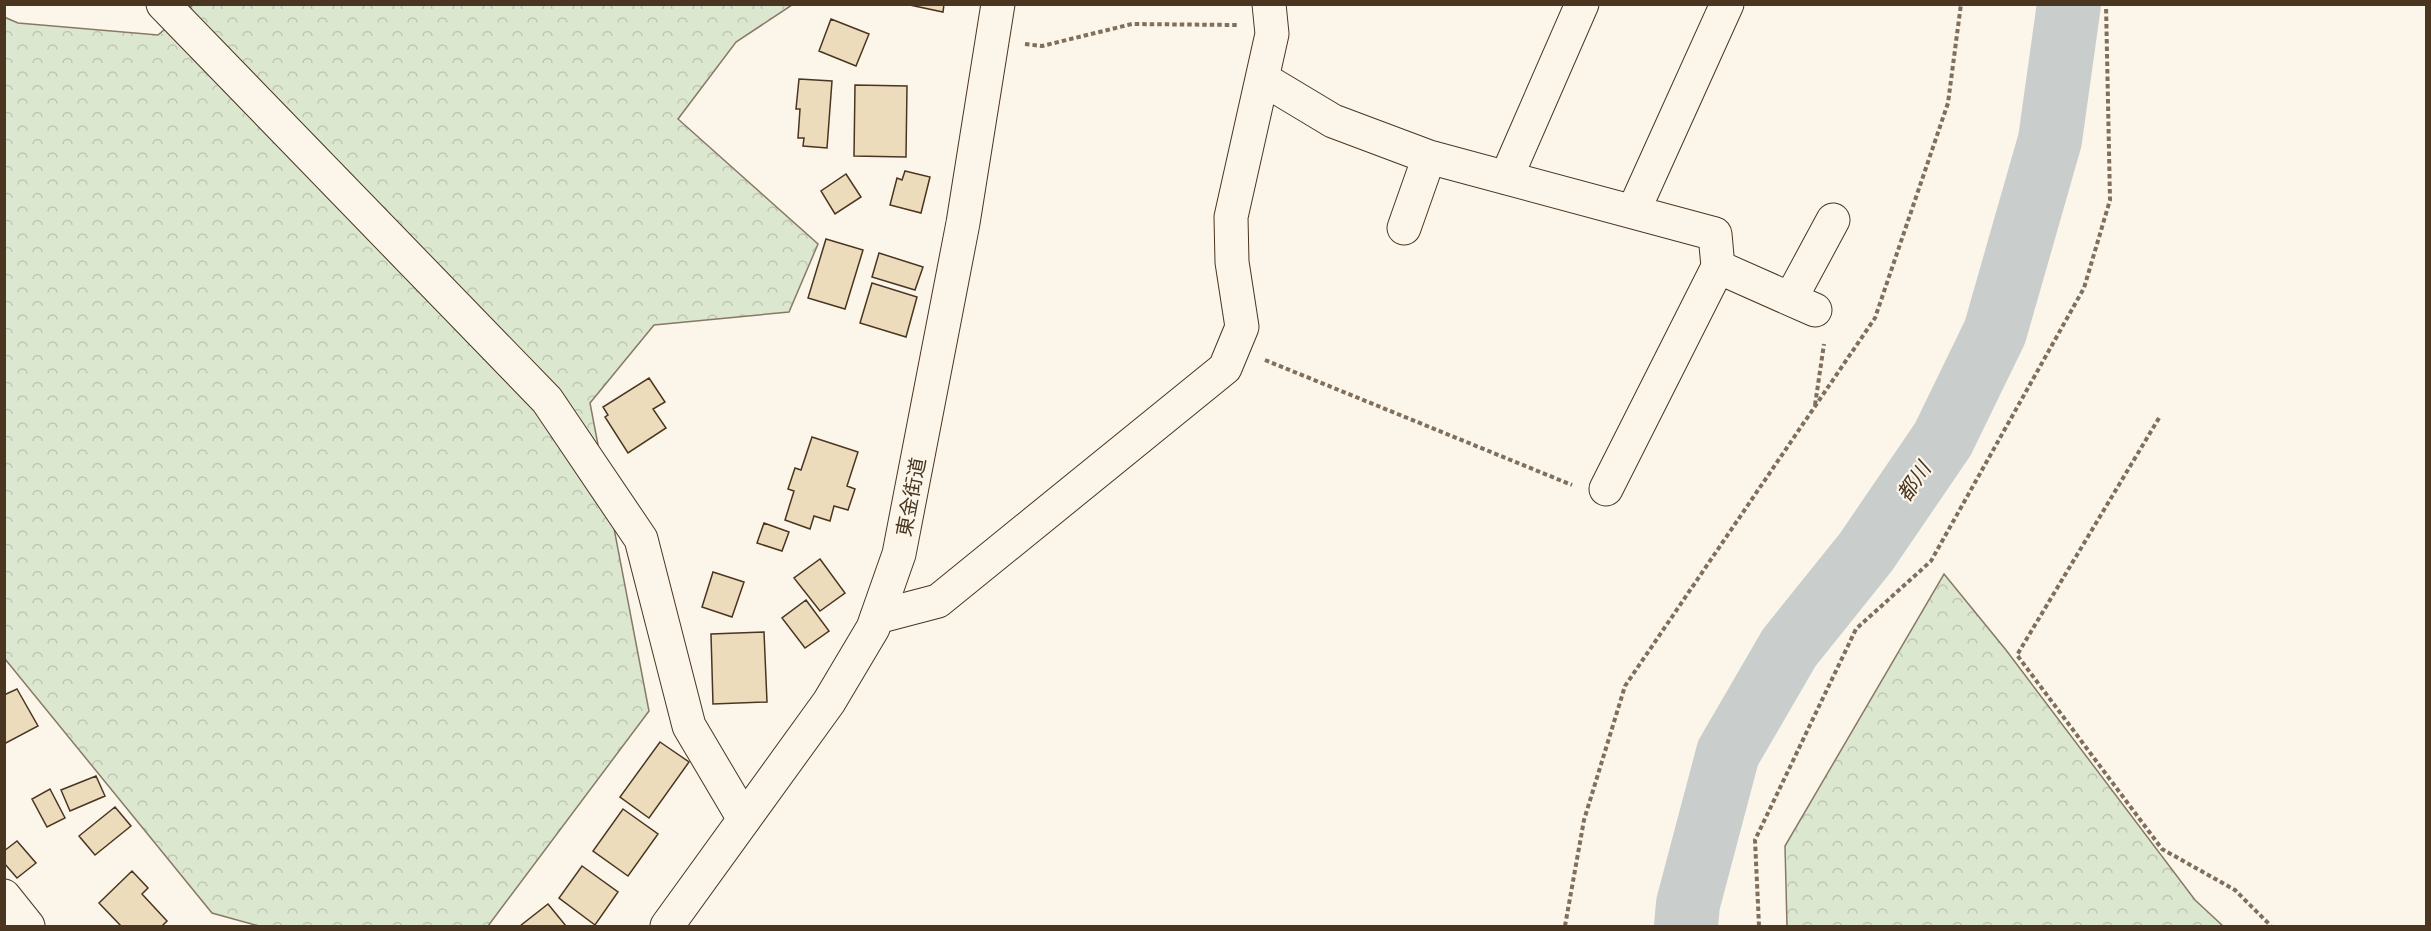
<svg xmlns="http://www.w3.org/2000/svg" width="2431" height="931" font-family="'Exo 2','Noto Sans JP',sans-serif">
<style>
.forest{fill:url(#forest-crowns);stroke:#887966;stroke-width:1.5}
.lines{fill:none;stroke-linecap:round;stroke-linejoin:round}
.river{stroke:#c9cecd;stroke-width:64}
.building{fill:#ecdcbc;stroke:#4a3520;stroke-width:1.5}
.minor-casing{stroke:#4a3520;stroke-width:35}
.highway-casing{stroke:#4a3520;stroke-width:35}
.path{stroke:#7f6f5c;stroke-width:4;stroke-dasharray:4.5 3;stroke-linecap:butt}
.minor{stroke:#fbf6e9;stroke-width:33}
.highway{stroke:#fbf6e9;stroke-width:33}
.labels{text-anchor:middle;stroke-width:4.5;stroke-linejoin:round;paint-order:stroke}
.street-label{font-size:20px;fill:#4a3520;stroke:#fbf6e9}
.water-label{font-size:21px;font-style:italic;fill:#4a3520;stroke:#fbf6e9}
</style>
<defs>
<pattern id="forest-crowns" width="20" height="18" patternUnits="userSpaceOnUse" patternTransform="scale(1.5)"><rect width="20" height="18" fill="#dce7d0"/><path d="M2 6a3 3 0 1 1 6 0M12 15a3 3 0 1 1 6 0" fill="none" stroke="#bec7b2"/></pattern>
</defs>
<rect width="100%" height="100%" fill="#fbf6e9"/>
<path class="forest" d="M194 4 792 5 736 42 678 119 818 244 789 312 654 325 590 403 649 711 488 926H259L212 913 5 659 4 17 18 23 158 35Z
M1944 574 2006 650 2195 900 2223 926H1787L1785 846Z"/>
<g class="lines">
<path class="river" d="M1686 926 1688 904 1728 753 1789 648 1866 552 1943 439 1995 332 2050 140 2069 4"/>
</g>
<path class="building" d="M905 4H944L943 12Z
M831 19 869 34 856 66 819 51Z
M799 79 832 81 827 148 803 146 804 138H798L800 109H796Z
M855 85 907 86 906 157 854 156Z
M905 171 930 177 921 213 890 205 897 178 902 180Z
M846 174 861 197 835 214 821 191Z
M826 239 863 250 845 309 808 298Z
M879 253 923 267 915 290 872 277Z
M872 283 917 297 906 337 860 323Z
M649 378 665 402 653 409 666 428 628 453 605 417 608 415 603 407Z
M812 437 858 452 847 486 855 489 848 510 834 506 830 521 814 516 810 529 785 520 794 491 788 489 795 468 801 470Z
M764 523 789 532 782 551 757 543Z
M820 559 845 593 820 611 794 578Z
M713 572 744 582 732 617 702 607Z
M806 600 829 631 805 648 782 618Z
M764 632 767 702 713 704 711 634Z
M17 689 38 726 4 744V695Z
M660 742 689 762 649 818 620 797Z
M96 776 105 796 70 811 61 790Z
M50 789 65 818 47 827 32 799Z
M115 807 131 826 95 855 79 836Z
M623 809 658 834 628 876 593 851Z
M17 841 36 863 17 878 4 863V851Z
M582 866 618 892 595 925 559 898Z
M132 871 148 888 142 894 167 921 162 926H121L99 903Z
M548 904 566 926H520Z"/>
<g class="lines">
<g class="minor-casing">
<path id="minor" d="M163 4 547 400 641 539 689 726 744 819
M1263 79 1333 121 1429 157 1715 234 1718 267 1606 489
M1506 178 1582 4
M1633 212 1727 4
M1404 228 1429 157
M1718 267 1815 310
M1791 298 1833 220
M877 617 938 601 1225 368 1242 327 1232 262 1231 217 1272 34 1269 4
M4 896 28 926"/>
</g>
<g class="highway-casing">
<path id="highway" d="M667 926 829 702 873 628 899 554 963 223 998 4"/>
</g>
<path class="path" d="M1025 44 1042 46 1132 24 1237 25
M1265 360 1572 485
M1815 405 1824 344
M2159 418 2017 655 2162 849 2235 890 2271 926
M1565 926 1584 820 1625 686 1875 318 1948 103 1961 4
M1759 926 1755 840 1856 629 1931 561 2084 288 2110 200 2106 4"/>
<use href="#minor" class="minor"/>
<use href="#highway" class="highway"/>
</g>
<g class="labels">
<g class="street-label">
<text transform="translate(911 497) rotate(-79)" y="7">東金街道</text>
</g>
<g class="water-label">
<text transform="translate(1914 482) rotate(-56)" y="7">都川</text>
</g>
</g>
<rect width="2431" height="931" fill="none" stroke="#4a3520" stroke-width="12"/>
</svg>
